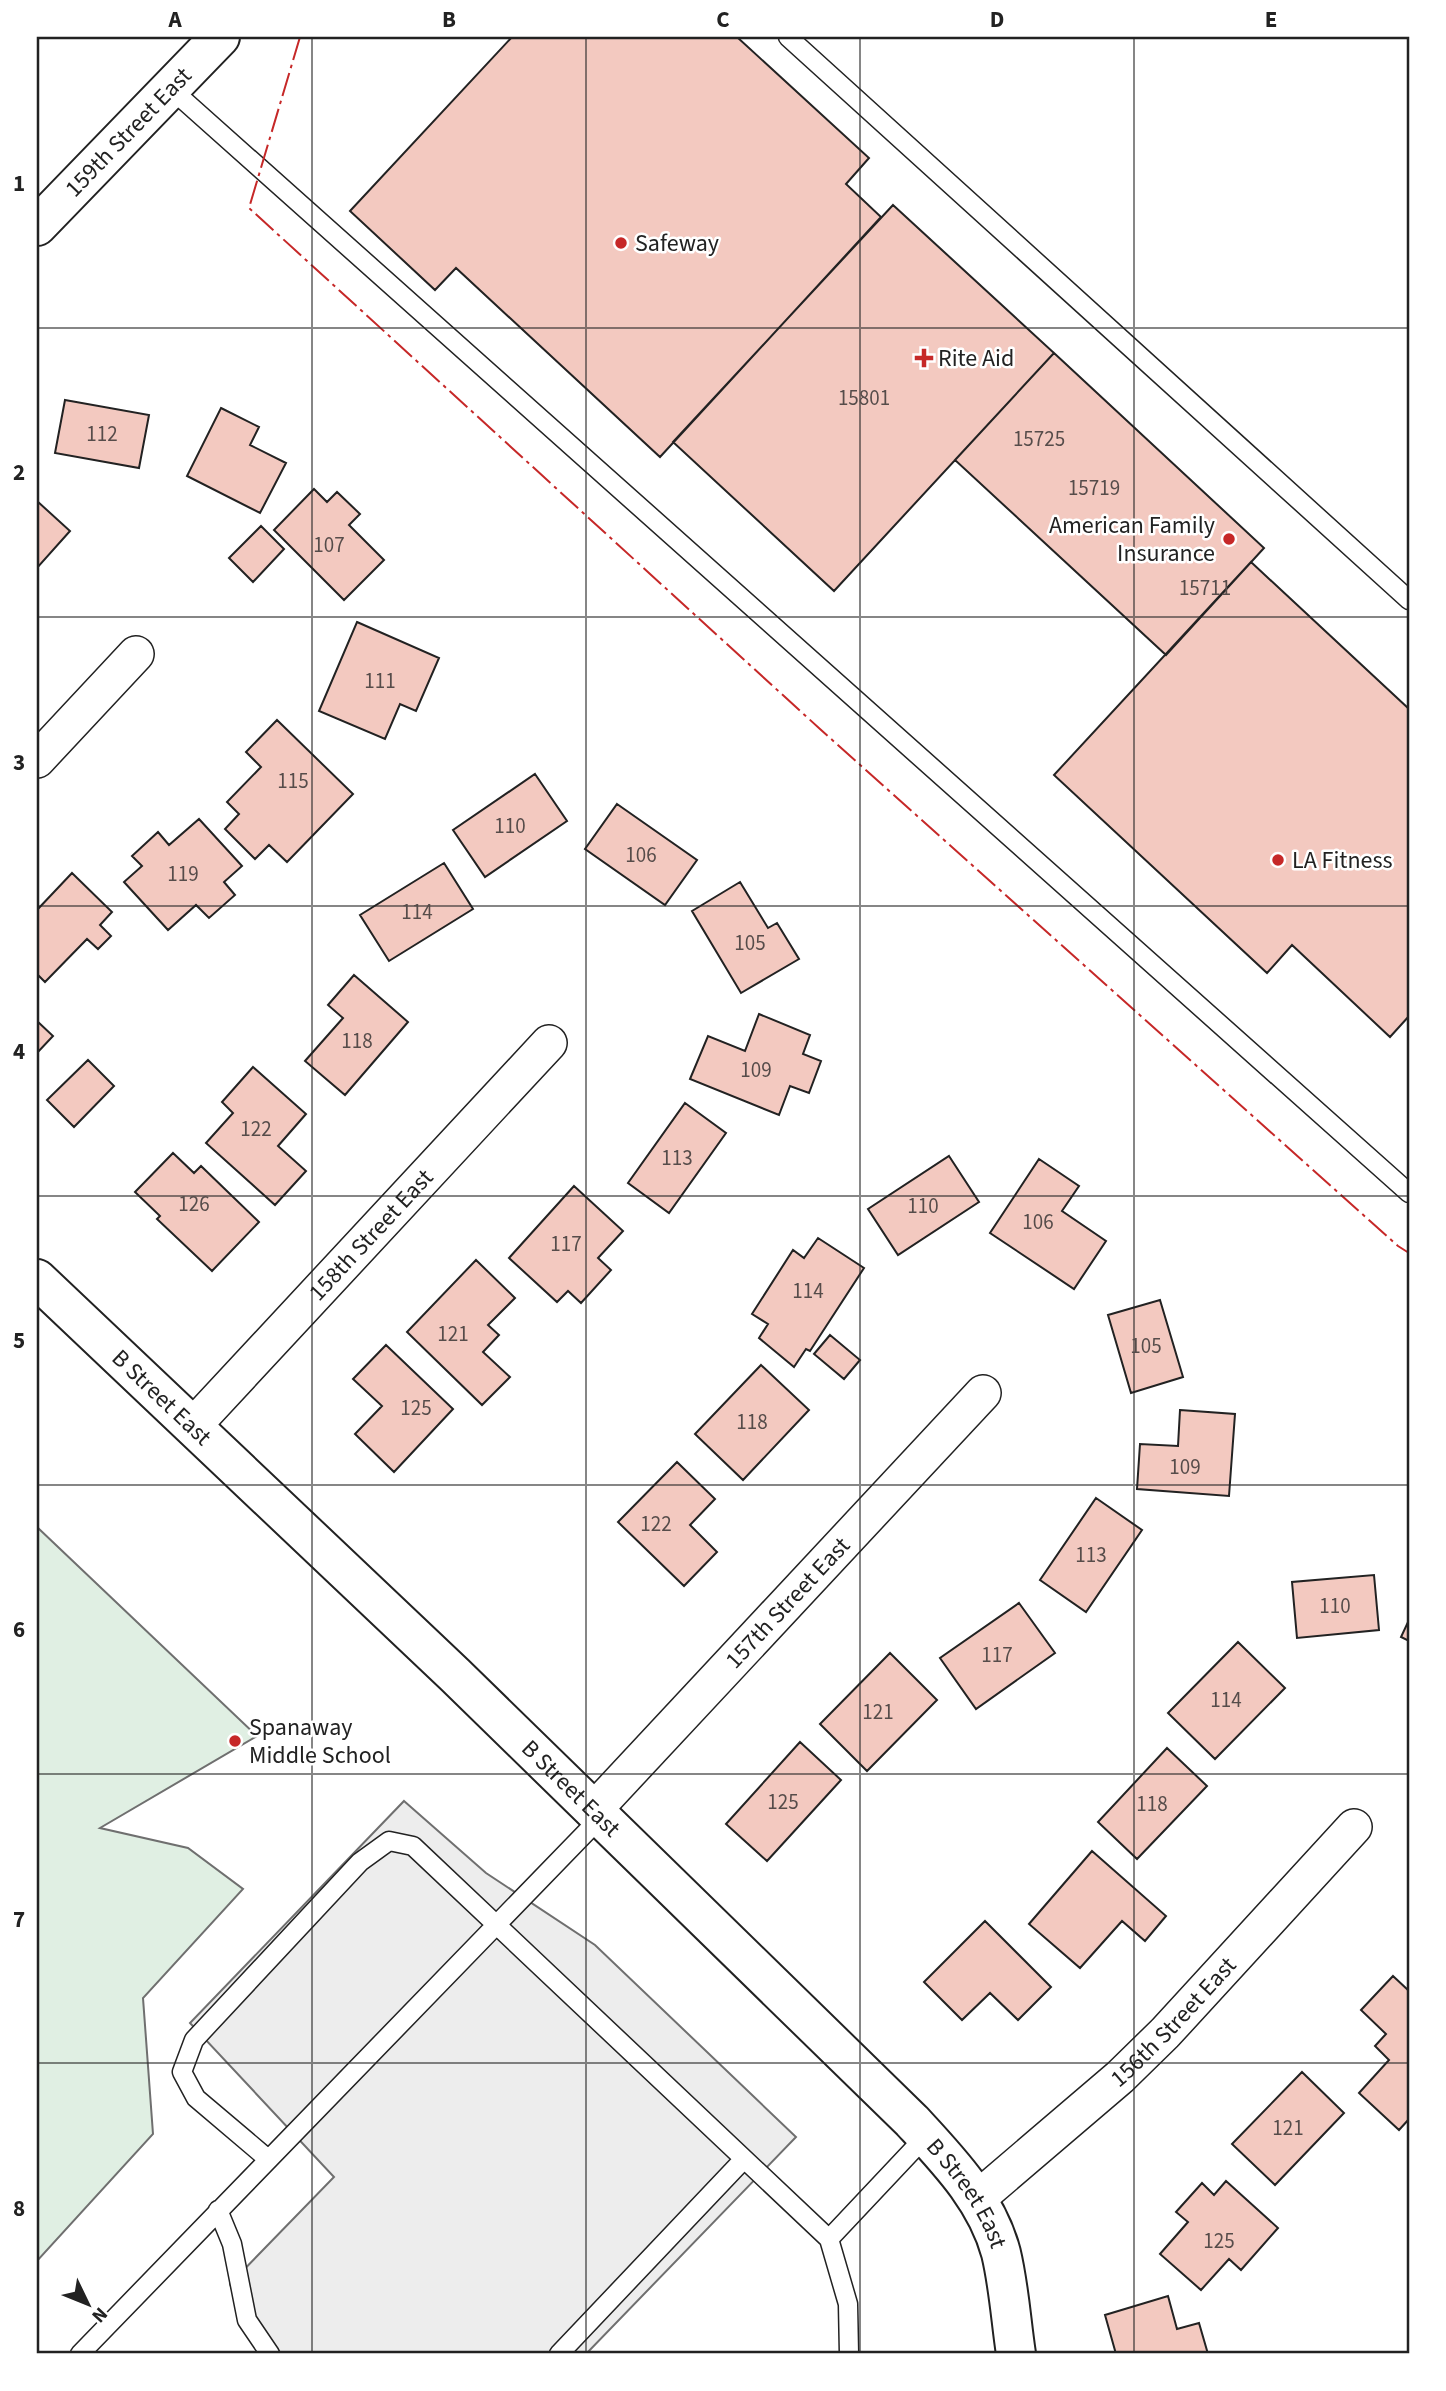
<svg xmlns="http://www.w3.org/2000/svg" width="1446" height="2391" font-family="'Source Sans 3',sans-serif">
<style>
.green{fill:#e0efe3;stroke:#6f6f6f;stroke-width:2}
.parking{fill:#ededed;stroke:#6f6f6f;stroke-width:2}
.building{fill:#f3c9c0;stroke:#222;stroke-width:2}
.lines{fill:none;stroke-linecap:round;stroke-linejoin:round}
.service-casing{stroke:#222;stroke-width:21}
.minor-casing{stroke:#222;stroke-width:38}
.tertiary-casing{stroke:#222;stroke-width:42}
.service{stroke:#fff;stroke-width:18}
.minor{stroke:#fff;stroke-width:35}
.tertiary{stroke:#fff;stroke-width:38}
.power{stroke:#c62828;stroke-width:2;stroke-dasharray:24 5 3.5 5;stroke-linecap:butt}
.grid{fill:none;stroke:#222;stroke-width:2;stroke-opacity:0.55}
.poi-dot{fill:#c62828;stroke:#fff;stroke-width:2.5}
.labels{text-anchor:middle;stroke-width:5;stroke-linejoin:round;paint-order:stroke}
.number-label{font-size:21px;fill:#564c4a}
.street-label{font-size:24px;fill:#222;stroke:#fff}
.poi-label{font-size:24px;fill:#222;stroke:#fff;text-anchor:start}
.neatline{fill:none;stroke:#222;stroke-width:2.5}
.grid-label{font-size:23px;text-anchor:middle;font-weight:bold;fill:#222}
</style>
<rect width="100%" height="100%" fill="#fff"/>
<path class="green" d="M37 1527 257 1736 100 1828 188 1848 243 1889 143 1998 153 2134 37 2261Z"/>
<path class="parking" d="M404 1801 486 1873 595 1945 796 2137 586 2354H266L244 2322 230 2284 334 2177 190 2023Z"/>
<path class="building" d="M512 37H737L869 158 846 184 881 217 660 457 456 268 435 290 350 211Z
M893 205 1054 353 834 591 673 442Z
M1054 353 1264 548 1166 655 955 460Z
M65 400 149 415 139 468 55 453Z
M221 408 259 427 250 445 286 463 260 513 187 476Z
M314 489 327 502 337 492 360 514 349 525 384 560 344 600 274 530Z
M37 501 70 531 37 568Z
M261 526 284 549 253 582 229 558Z
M1251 562 1409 709V1016L1390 1037 1292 945 1267 973 1054 775Z
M357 622 439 658 416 711 400 704 385 739 319 711Z
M277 720 353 794 287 862 269 845 255 859 225 829 239 814 227 802 261 767 246 752Z
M535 774 567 821 485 877 453 830Z
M617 804 697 860 665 905 585 849Z
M199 819 242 866 224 882 235 895 209 918 196 905 168 930 124 882 142 866 132 856 158 832 169 845Z
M444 863 473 909 389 961 360 915Z
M72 873 112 912 100 925 111 936 98 949 87 939 45 982 37 974V910Z
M740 882 768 928 777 923 799 959 741 993 692 911Z
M354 975 408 1022 345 1095 305 1061 343 1018 328 1005Z
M759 1014 810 1035 803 1054 821 1061 809 1093 790 1086 779 1115 690 1079 708 1036 745 1051Z
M37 1021 53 1036 37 1053Z
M88 1060 114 1086 74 1127 47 1100Z
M253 1067 306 1114 278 1146 306 1171 275 1205 206 1143 233 1113 222 1102Z
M685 1103 726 1133 669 1213 628 1183Z
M173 1153 194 1173 201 1166 259 1222 212 1271 157 1219 160 1216 135 1192Z
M949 1156 979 1202 898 1255 868 1209Z
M1039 1159 1079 1186 1062 1211 1106 1241 1074 1289 990 1233Z
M574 1186 623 1231 598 1258 611 1270 581 1303 568 1291 557 1302 509 1258Z
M818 1238 864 1268 810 1351 806 1349 794 1367 759 1338 768 1324 752 1314 793 1250 804 1258Z
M476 1260 515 1298 488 1325 499 1335 483 1352 510 1377 482 1405 407 1332Z
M1160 1300 1183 1377 1131 1393 1108 1315Z
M830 1335 860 1360 844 1379 814 1354Z
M386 1345 453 1409 394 1472 355 1434 382 1406 353 1379Z
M761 1365 809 1410 743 1480 695 1434Z
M1180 1410 1235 1414 1229 1496 1137 1489 1140 1444 1178 1446Z
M677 1462 715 1499 690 1525 717 1552 684 1586 618 1522Z
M1096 1498 1142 1530 1086 1612 1040 1580Z
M1374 1575 1379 1630 1297 1638 1292 1582Z
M1019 1603 1055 1653 976 1709 940 1658Z
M1409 1620V1641L1401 1637Z
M1238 1642 1285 1688 1215 1759 1168 1713Z
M890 1653 937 1700 867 1771 820 1724Z
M800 1742 841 1780 767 1861 726 1824Z
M1167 1748 1207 1786 1137 1859 1098 1822Z
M1092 1851 1166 1916 1145 1941 1122 1921 1080 1968 1029 1924Z
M985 1921 1051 1987 1018 2020 990 1993 962 2020 924 1982Z
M1393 1976 1409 1991V2119L1399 2130 1359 2093 1389 2060 1375 2046 1386 2034 1361 2010Z
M1302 2072 1344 2113 1275 2185 1232 2144Z
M1226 2181 1278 2228 1241 2270 1229 2259 1201 2290 1160 2254 1188 2222 1176 2212 1202 2183 1214 2195Z
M1168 2296 1177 2329 1199 2323 1208 2354H1116L1105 2315Z"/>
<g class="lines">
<g class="service-casing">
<path id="service" d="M788 37 1409 600
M170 88 1409 1193
M268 2159 196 2098 182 2072 194 2040 360 1862 389 1841 413 1846 829 2239 848 2304 849 2354
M218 2210 232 2244 247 2320 270 2354
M829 2239 926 2136
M80 2354 600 1818
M559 2354 744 2159"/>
</g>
<g class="minor-casing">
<g id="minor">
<path d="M37 760 136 654"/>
<path id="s1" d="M193 1426 549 1043"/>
<path id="s2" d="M593 1811 983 1393"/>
<path id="s3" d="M976 2200 1120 2077 1165 2033 1354 1827"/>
</g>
</g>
<g class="tertiary-casing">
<g id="tertiary">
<path id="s4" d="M37 226 220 37"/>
<path id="s5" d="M37 1279 455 1675 912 2121C948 2160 987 2200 1001 2253 1009 2286 1011 2321 1016 2354"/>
</g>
</g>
<use href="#service" class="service"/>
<use href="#minor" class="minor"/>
<use href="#tertiary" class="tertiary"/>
<path class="power" d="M300 37 249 208 820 729 1398 1246 1409 1253"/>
</g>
<path class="grid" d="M312 37V2354M586 37V2354M860 37V2354M1134 37V2354M37 328H1409M37 617H1409M37 906H1409M37 1196H1409M37 1485H1409M37 1774H1409M37 2063H1409"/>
<g class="poi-dot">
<circle cx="621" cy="243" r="7"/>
<path d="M920.5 347.5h7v7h7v7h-7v7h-7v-7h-7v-7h7z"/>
<circle cx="1229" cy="539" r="7"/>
<circle cx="1278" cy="860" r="7"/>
<circle cx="235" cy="1741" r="7"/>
</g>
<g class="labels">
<g class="number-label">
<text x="864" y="405">15801</text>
<text x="102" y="441">112</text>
<text x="1039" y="446">15725</text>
<text x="1094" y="495">15719</text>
<text x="329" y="552">107</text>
<text x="1205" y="595">15711</text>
<text x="380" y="688">111</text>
<text x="293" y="788">115</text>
<text x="510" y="833">110</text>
<text x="641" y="862">106</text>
<text x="183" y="881">119</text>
<text x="417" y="919">114</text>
<text x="750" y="950">105</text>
<text x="357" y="1048">118</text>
<text x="756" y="1077">109</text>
<text x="256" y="1136">122</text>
<text x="677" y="1165">113</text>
<text x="194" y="1211">126</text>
<text x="923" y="1213">110</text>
<text x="1038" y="1229">106</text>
<text x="566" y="1251">117</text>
<text x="808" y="1298">114</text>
<text x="453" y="1341">121</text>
<text x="1146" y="1353">105</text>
<text x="416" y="1415">125</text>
<text x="752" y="1429">118</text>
<text x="1185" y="1474">109</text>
<text x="656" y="1531">122</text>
<text x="1091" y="1562">113</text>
<text x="1335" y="1613">110</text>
<text x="997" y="1662">117</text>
<text x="1226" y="1707">114</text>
<text x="878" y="1719">121</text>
<text x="783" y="1809">125</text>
<text x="1152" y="1811">118</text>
<text x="1288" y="2135">121</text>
<text x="1219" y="2248">125</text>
</g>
<g class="street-label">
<text dy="8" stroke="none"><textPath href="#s4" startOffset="131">159th Street East</textPath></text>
<text dy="8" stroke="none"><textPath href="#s1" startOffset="261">158th Street East</textPath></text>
<text dy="8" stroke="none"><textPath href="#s5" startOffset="172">B Street East</textPath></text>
<text dy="8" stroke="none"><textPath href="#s2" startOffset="285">157th Street East</textPath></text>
<text dy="8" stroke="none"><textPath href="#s5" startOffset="738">B Street East</textPath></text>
<text dy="8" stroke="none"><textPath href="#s3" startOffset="266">156th Street East</textPath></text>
<text dy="8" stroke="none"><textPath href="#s5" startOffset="1306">B Street East</textPath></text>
</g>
<g class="poi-label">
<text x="635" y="251">Safeway</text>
<text x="938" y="366">Rite Aid</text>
<text x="1215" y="533" text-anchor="end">American Family<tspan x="1215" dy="28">Insurance</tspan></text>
<text x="1292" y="868">LA Fitness</text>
<text x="249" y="1735">Spanaway<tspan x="249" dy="28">Middle School</tspan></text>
</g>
</g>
<rect width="1446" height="2391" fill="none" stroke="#ffffff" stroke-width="77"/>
<g transform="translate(88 2304) rotate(133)" stroke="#ffffff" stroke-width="5" paint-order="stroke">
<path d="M0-5L12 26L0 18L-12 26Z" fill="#222222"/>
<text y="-10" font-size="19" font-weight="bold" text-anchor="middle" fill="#222222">N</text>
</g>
<rect x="38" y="38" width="1370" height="2314" class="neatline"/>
<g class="grid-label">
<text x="175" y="27">A</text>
<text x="449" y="27">B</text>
<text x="723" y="27">C</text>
<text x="997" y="27">D</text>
<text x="1271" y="27">E</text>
<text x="19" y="191">1</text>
<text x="19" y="480">2</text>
<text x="19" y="770">3</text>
<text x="19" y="1059">4</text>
<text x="19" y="1348">5</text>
<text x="19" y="1637">6</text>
<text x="19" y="1927">7</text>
<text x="19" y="2216">8</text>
</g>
</svg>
